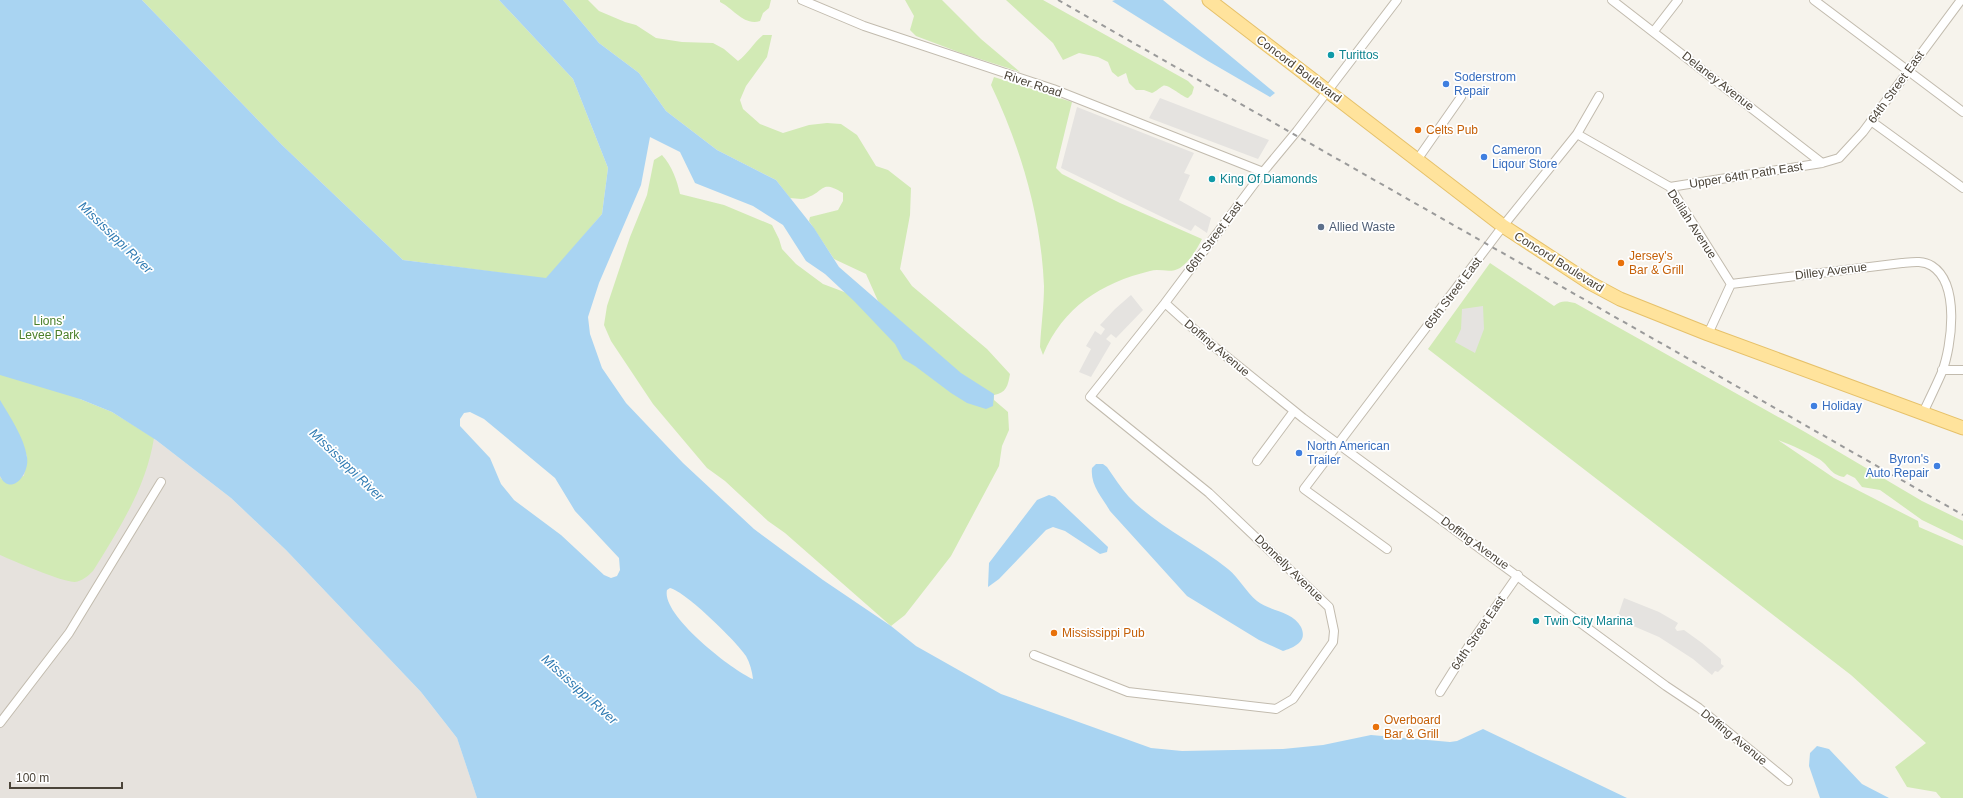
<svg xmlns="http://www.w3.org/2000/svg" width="1963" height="798" font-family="Helvetica,sans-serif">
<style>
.industrial{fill:#e6e2dd}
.green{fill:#d2eab5}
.parking{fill:#e5e3e0}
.water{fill:#a9d4f2;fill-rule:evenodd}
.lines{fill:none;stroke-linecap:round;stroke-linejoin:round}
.minor-casing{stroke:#c2bbae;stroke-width:10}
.primary-casing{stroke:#e6c16a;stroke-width:15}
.minor{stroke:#fff;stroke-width:8}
.primary{stroke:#ffe39c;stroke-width:13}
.rail{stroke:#9a9a9a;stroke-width:2;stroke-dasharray:5 5;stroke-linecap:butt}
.culture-dot{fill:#0f9aa8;stroke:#fff;stroke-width:1.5}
.shop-dot{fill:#3f7fe0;stroke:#fff;stroke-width:1.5}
.food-dot{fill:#e8710a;stroke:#fff;stroke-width:1.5}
.service-dot{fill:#5c6f8a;stroke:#fff;stroke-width:1.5}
.labels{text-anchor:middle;stroke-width:3.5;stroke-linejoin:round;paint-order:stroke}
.culture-label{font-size:12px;fill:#0d838f;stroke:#fff;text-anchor:start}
.street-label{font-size:12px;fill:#4b4439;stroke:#fff}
.shop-label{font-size:12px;fill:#366cbe;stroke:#fff;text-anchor:start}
.food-label{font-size:12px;fill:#c56008;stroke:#fff;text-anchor:start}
.service-label{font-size:12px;fill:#4e5e75;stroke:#fff;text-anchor:start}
.park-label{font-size:12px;fill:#4a7f2a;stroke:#fff}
.water-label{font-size:13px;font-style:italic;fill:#2e7ab2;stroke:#fff}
</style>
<rect width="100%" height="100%" fill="#f6f3ec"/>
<path class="industrial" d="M123 419 156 440 231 498 286 550 421 692 457 738 477 798H0V473Z"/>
<path class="green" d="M142 0H499L573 79 608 168 602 214 547 279 403 260 282 145Z
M563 0H588L599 11 625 22 636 25 656 38 682 42 713 43 724 49 738 61C748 54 753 43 763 35H772L767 57 746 86 740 100 743 109 760 124 783 133 809 125 827 123 841 124 857 135 876 166 888 170 911 188 910 215 900 269 912 286 987 349 1010 374C1008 386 1006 393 994 395V400L1008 412 1009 430 1002 446 999 466 951 556 905 615 891 626 785 533 768 521 725 481 707 468 653 404 611 341 604 325 607 306 630 237 647 195 654 160 662 155C672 166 677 180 680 194L724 205 772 225 779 239 782 249 796 264 823 284 884 307 878 301 866 274 834 259 809 221 810 217 838 210 843 201V193C820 179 825 192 806 198 802 200 795 198 790 198L776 180 717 150 666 111 639 73 599 43Z
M720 0H771L769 8 763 13 760 21C744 26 734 9 720 2Z
M905 0H942L981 39 1020 72 961 53 916 36 910 30 914 16Z
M1006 0H1043L1188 81 1194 87 1192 94 1188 98C1182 97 1167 83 1163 86 1159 88 1157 91 1152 93L1144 90H1136L1129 83 1126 73 1118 77 1112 72 1108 62 1098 57 1079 53 1063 60 1053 43Z
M994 77 1072 102 1056 168 1062 174 1120 203 1202 239C1197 249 1190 261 1180 268 1170 274 1160 268 1150 271 1101 283 1063 307 1043 355L1040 347C1041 327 1044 306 1044 286 1041 216 1021 148 991 85Z
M0 231 80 399 112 412 154 438C146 488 119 529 93 571 88 576 82 581 75 582 62 582 14 561 0 555V476L1 479 24 476 27 457 23 445 0 473Z
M1490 263 1554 306C1561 300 1566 301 1575 303L1805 432 1922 501 1963 521V540L1922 520 1880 490 1862 487 1855 478 1847 474 1844 477C1829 474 1830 466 1819 459 1807 452 1791 445 1778 440L1834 478 1918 521 1919 527 1963 546V798H1941L1936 792 1907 787 1895 767 1926 743 1851 675 1428 349Z"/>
<path class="parking" d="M1160 98 1269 140 1258 159 1149 118Z
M1077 107 1194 153 1184 173 1190 175 1179 200 1211 218 1207 233 1195 225 1191 231 1061 168Z
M1131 295 1143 310 1116 338 1111 334 1106 339 1111 343 1091 377 1079 372 1091 349 1086 346 1095 331 1101 335 1105 329 1100 325 1115 309Z
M1483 306 1484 329 1475 353 1455 342 1461 329 1462 309Z
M1624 598 1659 612 1678 623 1675 628 1677 631 1684 630 1702 643 1721 659V664L1724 666 1718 672 1715 671 1712 675 1693 659 1659 637 1617 619Z"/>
<path class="water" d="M0 0H142L282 145 403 260 546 278 602 214 608 168 573 79 499 0H563L599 43 639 73 666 111 717 150 776 180 814 228 839 267 961 373 994 394 993 406 986 409 967 403 951 393 915 366 903 359 895 344 854 301 825 274 806 261 783 225 753 206 695 183 680 152 650 137 641 185 599 283 588 317 590 334 602 368 626 403 683 463 754 529 823 580 891 626 916 646 1001 694 1151 748 1182 751 1283 749 1323 745 1371 735 1450 742 1457 741 1483 729 1627 798H477L457 738 421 692 286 550 231 498 156 440 112 412 80 399 0 375ZM470 412 484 419 555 478 575 511 619 558 620 570 617 576 611 578 604 575 561 535 514 500 501 484 490 458 460 426V419L464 413ZM670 588C686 592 736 641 746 656 750 663 752 671 753 679 732 670 661 615 667 590Z
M1115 0H1163L1275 93 1270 97 1208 61 1112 1Z
M0 400C10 417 24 437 27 457 30 475 10 497 0 476Z
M1096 464H1103L1107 467C1114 477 1121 488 1129 497 1157 526 1197 544 1228 569 1239 578 1246 592 1257 601 1269 611 1293 611 1301 627 1308 642 1294 647 1283 651L1259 640 1187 596 1110 511C1102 497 1090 485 1092 468Z
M1049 495 1055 497 1108 547 1107 552 1100 554 1065 531 1053 527 1046 530 999 579 988 587 989 563 1037 500Z
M1817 746 1829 749 1862 784 1889 798H1820L1809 766 1810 753Z"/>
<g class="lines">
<g class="minor-casing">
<path id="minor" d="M802 0 864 26 1053 89 1263 172
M1612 0 1822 163
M1814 0 1963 112
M1654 31 1678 0
M1871 121 1963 188
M1577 134 1670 187 1731 284 1708 334
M1417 160 1461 97
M1670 187 1822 163 1839 158 1863 132 1961 0
M1731 284 1902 263C1912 262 1923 260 1932 266 1960 284 1952 345 1942 372 1936 386 1929 400 1923 413
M1165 303 1206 340 1303 418 1666 686 1699 708 1788 781
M1942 370H1963
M1257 461 1294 411
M1387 549 1304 489 1503 226 1577 134 1599 96
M1034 655 1128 692 1276 709 1293 699 1333 642 1334 631 1329 607 1209 493 1090 397 1165 303 1263 172 1297 131 1397 0
M1440 692 1472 641 1518 575
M0 723 69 633 161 482"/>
</g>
<g class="primary-casing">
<path id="primary" d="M1209 0 1503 226 1590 283 1620 299 1708 334 1963 428"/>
</g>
<use href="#minor" class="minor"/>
<use href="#primary" class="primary"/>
<path class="rail" d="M1058 0 1963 515"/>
</g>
<g class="culture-dot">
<circle cx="1331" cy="55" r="4"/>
<circle cx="1212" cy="179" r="4"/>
<circle cx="1536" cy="621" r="4"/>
</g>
<g class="shop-dot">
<circle cx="1446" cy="84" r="4"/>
<circle cx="1484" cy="157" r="4"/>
<circle cx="1814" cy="406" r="4"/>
<circle cx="1299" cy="453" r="4"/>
<circle cx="1937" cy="466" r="4"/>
</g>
<g class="food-dot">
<circle cx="1418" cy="130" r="4"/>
<circle cx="1621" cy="263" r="4"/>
<circle cx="1054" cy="633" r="4"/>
<circle cx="1376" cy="727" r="4"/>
</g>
<circle class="service-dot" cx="1321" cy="227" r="4"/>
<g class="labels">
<g class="culture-label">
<text x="1339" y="59">Turittos</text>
<text x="1220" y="183">King Of Diamonds</text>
<text x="1544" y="625">Twin City Marina</text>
</g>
<g class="street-label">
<text transform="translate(1299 69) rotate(37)" y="4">Concord Boulevard</text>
<text transform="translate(1718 81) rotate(38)" y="4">Delaney Avenue</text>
<text transform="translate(1033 84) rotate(18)" y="4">River Road</text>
<text transform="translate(1896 87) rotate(-54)" y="4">64th Street East</text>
<text transform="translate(1746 175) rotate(-9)" y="4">Upper 64th Path East</text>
<text transform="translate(1692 224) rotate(57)" y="4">Delilah Avenue</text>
<text transform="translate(1214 237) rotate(-53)" y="4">66th Street East</text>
<text transform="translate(1559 262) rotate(32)" y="4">Concord Boulevard</text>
<text transform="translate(1831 271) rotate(-7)" y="4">Dilley Avenue</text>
<text transform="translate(1453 293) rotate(-53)" y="4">65th Street East</text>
<text transform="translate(1217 348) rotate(40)" y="4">Doffing Avenue</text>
<text transform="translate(1475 543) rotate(36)" y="4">Doffing Avenue</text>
<text transform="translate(1289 568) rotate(44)" y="4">Donnelly Avenue</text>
<text transform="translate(1478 633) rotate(-56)" y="4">64th Street East</text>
<text transform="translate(1734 737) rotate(39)" y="4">Doffing Avenue</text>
</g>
<g class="shop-label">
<text x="1454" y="81">Soderstrom<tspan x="1454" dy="14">Repair</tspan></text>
<text x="1492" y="154">Cameron<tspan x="1492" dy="14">Liqour Store</tspan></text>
<text x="1822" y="410">Holiday</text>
<text x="1307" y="450">North American<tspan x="1307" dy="14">Trailer</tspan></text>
<text x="1929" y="463" text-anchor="end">Byron's<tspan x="1929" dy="14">Auto Repair</tspan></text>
</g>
<g class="food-label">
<text x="1426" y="134">Celts Pub</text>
<text x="1629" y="260">Jersey's<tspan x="1629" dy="14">Bar &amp; Grill</tspan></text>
<text x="1062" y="637">Mississippi Pub</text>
<text x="1384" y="724">Overboard<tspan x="1384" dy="14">Bar &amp; Grill</tspan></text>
</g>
<g class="service-label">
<text x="1329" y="231">Allied Waste</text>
</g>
<g class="park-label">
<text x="49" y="325">Lions'<tspan x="49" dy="14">Levee Park</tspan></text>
</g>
<g class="water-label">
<text transform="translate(116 237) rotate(44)" y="5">Mississippi River</text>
<text transform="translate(347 464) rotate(44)" y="5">Mississippi River</text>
<text transform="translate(580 689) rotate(42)" y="5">Mississippi River</text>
</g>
</g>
<path d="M10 782v6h112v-6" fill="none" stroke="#4b4439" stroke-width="2"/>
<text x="16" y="782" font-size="12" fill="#4b4439" stroke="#ffffff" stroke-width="3" paint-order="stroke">100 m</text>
</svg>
